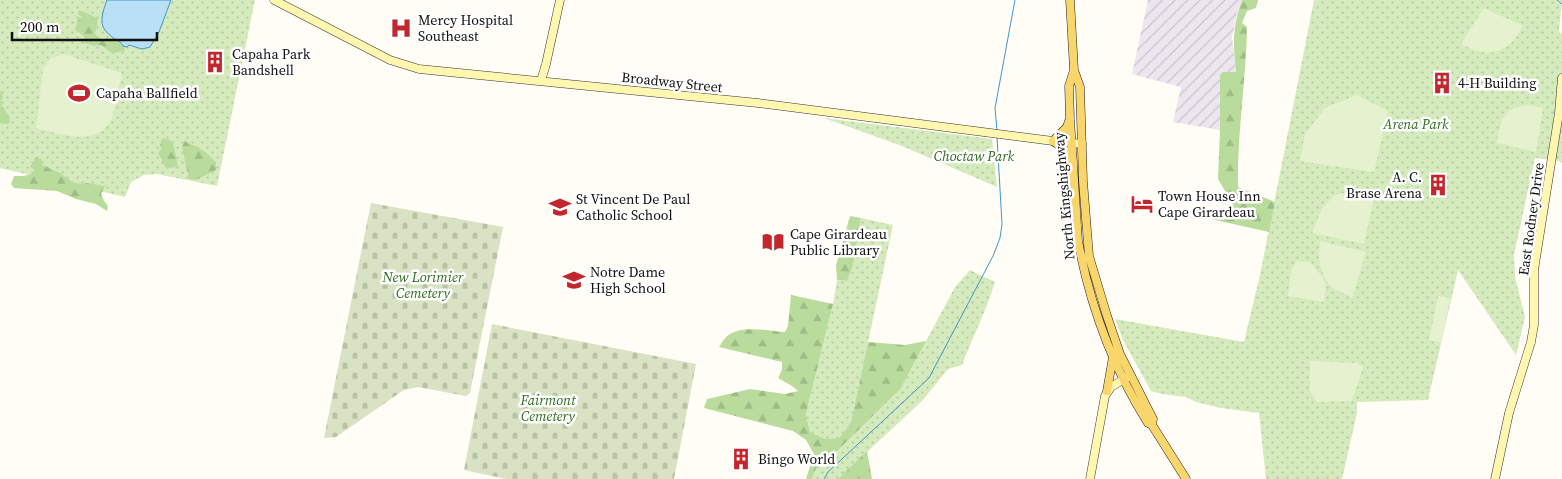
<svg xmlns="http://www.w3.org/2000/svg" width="1562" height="479" font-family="'Source Serif 4',serif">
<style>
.industrial{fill:url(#industrial-furrows)}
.grass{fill:url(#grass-dots)}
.forest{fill:url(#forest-firs)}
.cemetery{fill:url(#cemetery-stones)}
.pitch{fill:#e6f2cf}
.water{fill:#b9e0f7;stroke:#3f96cf}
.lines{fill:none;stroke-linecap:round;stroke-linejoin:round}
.stream{stroke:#3f96cf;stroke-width:1}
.secondary-casing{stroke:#333;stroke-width:9}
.primary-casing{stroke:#222;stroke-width:9}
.secondary{stroke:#fff6b0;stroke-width:8}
.primary{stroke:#f9d66b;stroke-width:8}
.labels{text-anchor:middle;stroke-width:5;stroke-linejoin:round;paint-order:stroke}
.poi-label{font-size:14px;fill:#111;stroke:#fff;text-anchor:start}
.street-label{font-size:14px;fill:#111;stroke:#fff}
.park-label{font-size:14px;font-style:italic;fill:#2f6b1f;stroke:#fff}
</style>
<defs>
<pattern id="industrial-furrows" width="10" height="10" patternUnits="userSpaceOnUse" patternTransform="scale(1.25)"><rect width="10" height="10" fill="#eee6ef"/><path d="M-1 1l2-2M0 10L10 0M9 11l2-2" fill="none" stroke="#cbc4cc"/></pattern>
<pattern id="grass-dots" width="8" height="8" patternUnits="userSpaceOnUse" patternTransform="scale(1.25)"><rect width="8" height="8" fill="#d5ebbd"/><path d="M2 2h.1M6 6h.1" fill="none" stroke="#b6c8a1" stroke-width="1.8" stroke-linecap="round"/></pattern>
<pattern id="forest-firs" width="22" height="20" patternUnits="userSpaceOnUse" patternTransform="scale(1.25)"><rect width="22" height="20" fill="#b9dc9c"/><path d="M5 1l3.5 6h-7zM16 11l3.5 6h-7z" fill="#9ebc85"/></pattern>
<pattern id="cemetery-stones" width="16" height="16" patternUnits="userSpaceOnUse" patternTransform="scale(1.25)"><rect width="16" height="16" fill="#d9e3c4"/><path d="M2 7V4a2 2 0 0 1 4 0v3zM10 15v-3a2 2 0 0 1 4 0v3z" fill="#b9c2a7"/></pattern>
</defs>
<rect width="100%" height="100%" fill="#fffdf5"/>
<path class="industrial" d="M1148 0H1242L1237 13 1232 37 1236 73 1222 72 1220 75V130L1173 122 1181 87 1132 74Z"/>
<path class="grass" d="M0 0H255L217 186 157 174 144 175 131 182 125 197 0 168Z
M1314 0H1562L1559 31 1562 34V163L1559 161 1535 158 1514 255 1515 277 1525 317 1516 355 1458 270 1428 400 1357 402V413L1342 479H1266L1259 413 1221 408 1196 402 1186 397 1162 394 1151 391 1123 340 1115 319 1244 342 1260 275Z
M824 118 992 139 997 187 902 146Z
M861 218 893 225 851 422 839 438 826 439 810 432 806 414 833 304 837 280 847 281 853 266Z
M970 270 995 282C986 311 973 337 962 365L948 369 922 401 838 479H812L822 454 901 388 955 287Z"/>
<path class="forest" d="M1242 0H1258L1256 8 1247 11 1242 23 1247 27C1246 81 1237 134 1238 187L1275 202 1269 232 1197 216 1203 211H1226L1232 203 1218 179 1220 130V75L1222 72H1236C1233 44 1232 28 1242 0Z
M79 10 98 18 95 34 101 39 108 40 111 38 125 47 124 51 112 53 101 45 94 46 84 43V36L75 30 78 19 82 17 78 14Z
M0 90 3 97 1 101 2 106 10 117 9 124 0 123Z
M162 138 170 140 174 146 178 167 166 168 158 153 162 148 160 145Z
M185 141 204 151 216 162V170L196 180 189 179 182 147Z
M35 158 42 159V165L60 173 74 183 83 184 86 183 105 186 101 194 104 201 108 206 107 211 96 204 76 199 57 191 14 188 11 184 14 176H24L34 173V169L30 167Z
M850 216 861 218 853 266 847 281 837 280 836 265Z
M791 295 833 304 806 414 810 432 826 439 839 438 851 422 868 342 905 345 926 341 901 388 835 453 822 454 812 479H806L814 454 806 440 793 431 704 408 707 399 750 389 785 394 798 391 792 386 778 378 782 370V362L719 347C721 344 724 339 726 337 740 324 768 331 785 332L788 326Z
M867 451 872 479H838Z"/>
<path class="cemetery" d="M371 203 503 227 470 393 466 396 418 387 404 390 336 437 324 438Z
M492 324 696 364 674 479H506L464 470Z"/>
<path class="pitch" d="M1484 8 1523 26C1509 54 1488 59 1461 44Z
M63 54 122 73 112 119C95 148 62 134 36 128L43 69 51 58Z
M1357 95 1388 111 1374 172 1300 161 1305 134 1325 108Z
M1527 105 1543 108 1536 152 1497 143C1500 121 1503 108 1527 105Z
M1355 190 1375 194 1364 244 1312 233 1322 208 1335 195Z
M1320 241 1366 252 1352 298C1346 294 1337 291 1331 286 1319 274 1318 257 1320 241Z
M1297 261 1310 262C1324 279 1328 280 1324 302L1288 296 1291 270Z
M1438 296 1450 298 1441 343 1429 340Z
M1310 361 1357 363 1363 367 1352 401 1317 402 1310 391Z"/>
<path class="water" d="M107 0H171L159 32 150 47 142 49 129 45 127 47 123 46 121 43C100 30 98 24 107 0Z"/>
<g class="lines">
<path class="stream" d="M1557 0 1562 4
M997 131 995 108 1015 0
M824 479 828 472 929 378 993 256 1000 238 1002 224 997 137"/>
<g class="secondary-casing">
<path id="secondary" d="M274 0 390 60 419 69 758 103 1053 141 1082 144
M541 81 546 64 560 0
M1090 479 1105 396 1111 387 1129 376
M1495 479 1509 413 1531 342 1534 325V270L1559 113 1562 78"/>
</g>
<g class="primary-casing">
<path id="primary" d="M1070 0 1074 70 1069 86 1070 119 1078 241C1090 305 1113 368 1148 423L1152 425 1186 479
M1074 70 1080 87 1083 181 1089 256 1107 316 1120 354 1153 419 1152 425
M1069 121 1067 127 1053 141 1063 148 1073 161
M1107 391 1113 357"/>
</g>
<use href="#secondary" class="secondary"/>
<use href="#primary" class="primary"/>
</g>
<defs>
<g id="hospital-bare" transform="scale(1.725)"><path d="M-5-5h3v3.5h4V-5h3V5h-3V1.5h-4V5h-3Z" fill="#c4262e" stroke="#fff" stroke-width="2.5" paint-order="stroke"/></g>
<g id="building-bare" transform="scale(1.725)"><path d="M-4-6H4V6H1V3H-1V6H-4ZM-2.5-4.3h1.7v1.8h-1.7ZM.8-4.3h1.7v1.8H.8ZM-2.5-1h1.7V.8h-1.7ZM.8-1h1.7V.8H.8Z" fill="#c4262e" stroke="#fff" stroke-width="2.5" paint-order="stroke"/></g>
<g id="stadium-bare" transform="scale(1.725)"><path d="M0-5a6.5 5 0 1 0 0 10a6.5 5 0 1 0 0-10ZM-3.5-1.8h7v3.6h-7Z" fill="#c4262e" stroke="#fff" stroke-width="2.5" paint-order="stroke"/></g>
<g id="hotel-bare" transform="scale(1.725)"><path d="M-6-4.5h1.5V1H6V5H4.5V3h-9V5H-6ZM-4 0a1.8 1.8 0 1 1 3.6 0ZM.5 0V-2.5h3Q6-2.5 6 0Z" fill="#c4262e" stroke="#fff" stroke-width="2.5" paint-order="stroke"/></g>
<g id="school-bare" transform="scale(1.725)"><path d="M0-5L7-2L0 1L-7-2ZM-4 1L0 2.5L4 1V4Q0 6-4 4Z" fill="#c4262e" stroke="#fff" stroke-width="2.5" paint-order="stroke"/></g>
<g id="library-bare" transform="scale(1.725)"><path d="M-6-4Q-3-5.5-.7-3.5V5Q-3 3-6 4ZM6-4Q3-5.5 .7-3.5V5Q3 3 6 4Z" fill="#c4262e" stroke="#fff" stroke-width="2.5" paint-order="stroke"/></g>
</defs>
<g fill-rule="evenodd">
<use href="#hospital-bare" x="401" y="28"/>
<use href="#building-bare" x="215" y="62"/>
<use href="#building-bare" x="1442" y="83"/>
<use href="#stadium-bare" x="79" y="93"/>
<use href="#building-bare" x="1438" y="185"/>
<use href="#hotel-bare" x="1142" y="204"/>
<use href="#school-bare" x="560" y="207"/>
<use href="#library-bare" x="773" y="242"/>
<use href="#school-bare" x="574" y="280"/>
<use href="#building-bare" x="741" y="459"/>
</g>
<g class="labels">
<g class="poi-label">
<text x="418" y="25">Mercy Hospital<tspan x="418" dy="16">Southeast</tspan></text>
<text x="232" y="59">Capaha Park<tspan x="232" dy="16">Bandshell</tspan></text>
<text x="1458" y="88">4-H Building</text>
<text x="96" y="98">Capaha Ballfield</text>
<text x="1422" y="182" text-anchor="end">A. C.<tspan x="1422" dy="16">Brase Arena</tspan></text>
<text x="1158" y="201">Town House Inn<tspan x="1158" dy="16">Cape Girardeau</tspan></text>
<text x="576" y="204">St Vincent De Paul<tspan x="576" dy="16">Catholic School</tspan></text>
<text x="790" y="239">Cape Girardeau<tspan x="790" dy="16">Public Library</tspan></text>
<text x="590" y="277">Notre Dame<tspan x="590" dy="16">High School</tspan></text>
<text x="758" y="464">Bingo World</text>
</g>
<g class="street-label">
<text transform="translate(672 82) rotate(6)" y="5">Broadway Street</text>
<text transform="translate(1064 196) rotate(-95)" y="5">North Kingshighway</text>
<text transform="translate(1531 219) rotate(-82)" y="5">East Rodney Drive</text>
</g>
<g class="park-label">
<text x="1416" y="129">Arena Park</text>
<text x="974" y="161">Choctaw Park</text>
<text x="423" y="282">New Lorimier<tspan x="423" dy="16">Cemetery</tspan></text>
<text x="548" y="405">Fairmont<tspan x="548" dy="16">Cemetery</tspan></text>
</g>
</g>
<path d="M12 32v8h145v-8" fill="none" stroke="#111111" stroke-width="2.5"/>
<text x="20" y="32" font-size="15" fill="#111111" stroke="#ffffff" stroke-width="4" paint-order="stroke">200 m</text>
</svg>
